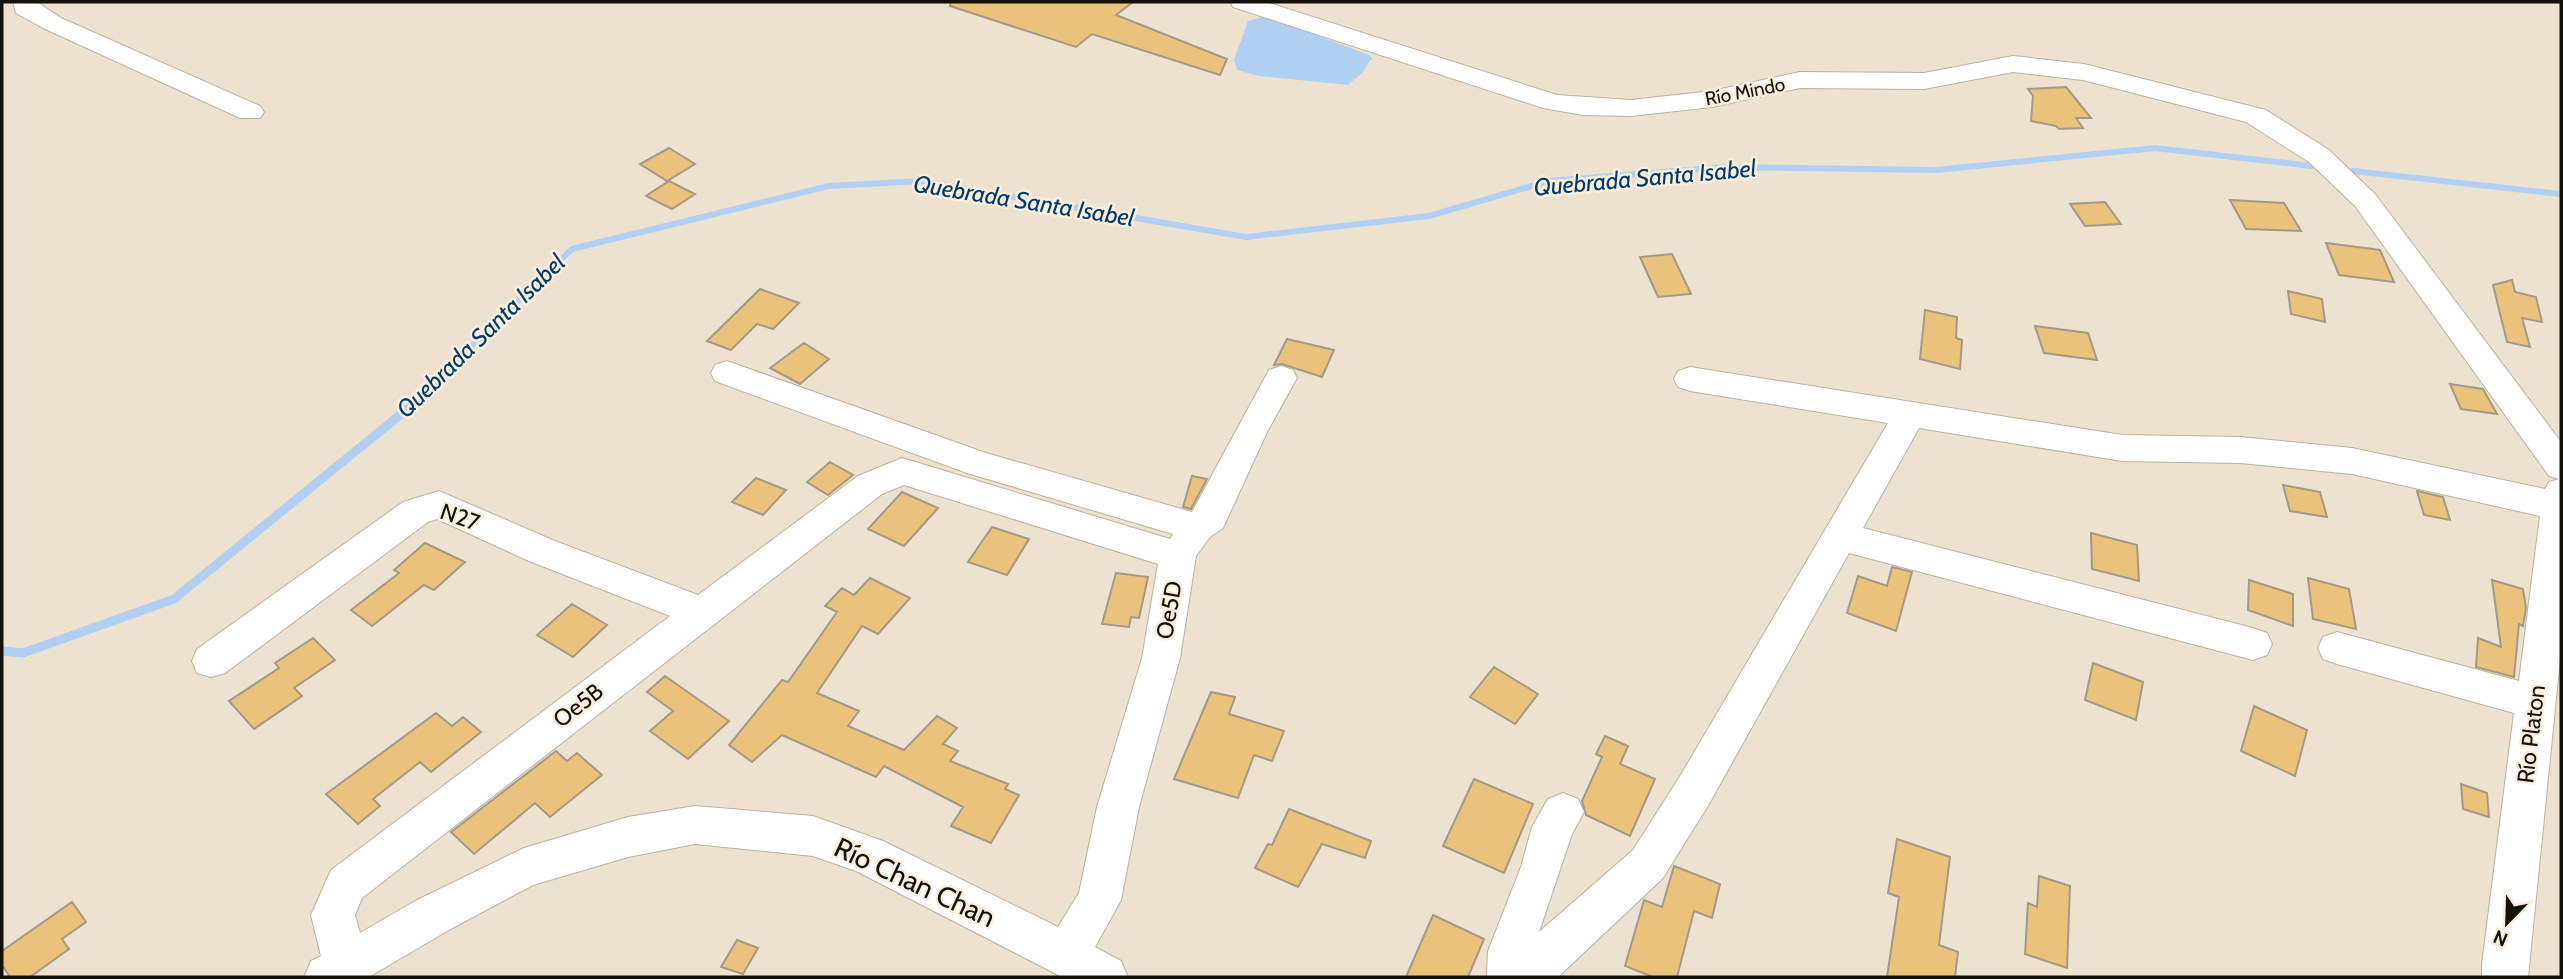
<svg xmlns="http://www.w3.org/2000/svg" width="2563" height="979" font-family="Cabin,sans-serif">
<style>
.water{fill:#b0cff3}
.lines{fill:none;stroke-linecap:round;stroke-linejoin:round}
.stream-far1{stroke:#b0cff3;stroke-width:6}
.stream{stroke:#b0cff3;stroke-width:9}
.building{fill:#eac27b;stroke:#a39987;stroke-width:2}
.minor-casing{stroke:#bbb19f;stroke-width:2}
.minor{fill:#fff;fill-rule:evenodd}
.labels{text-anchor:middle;stroke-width:5;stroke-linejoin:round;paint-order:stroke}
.far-street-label{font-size:19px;fill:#14100a;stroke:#faefdc}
.street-label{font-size:23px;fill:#14100a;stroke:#faefdc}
.water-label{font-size:24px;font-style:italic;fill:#003a6d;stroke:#faefdc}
.near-street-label{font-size:28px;fill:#14100a;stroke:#faefdc}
</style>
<rect width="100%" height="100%" fill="#ede2cf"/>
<path class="water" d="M1266 16 1369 55 1372 58 1363 72 1348 85 1259 76 1237 70 1234 60 1248 21Z"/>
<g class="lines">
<path class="stream-far1" d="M2353 171 2561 194
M398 417 572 249 829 186 921 181 1246 237 1429 216 1549 181 1726 167 1936 170 2155 148 2312 166"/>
<path class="stream" d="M2 651 23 653 174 599 400 415"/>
</g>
<path class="building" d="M951 2H1133L1116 15 1227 59 1220 75 1092 34 1076 47 950 6Z
M2066 87 2091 118H2076L2083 128 2059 129 2056 126 2031 121 2033 96 2028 89Z
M669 148 695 164 667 181 640 164Z
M669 181 695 194 672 209 646 196Z
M2230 200 2284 203 2301 231 2246 229Z
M2105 202 2121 224 2085 226 2070 204Z
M2326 243 2380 250 2394 282 2339 275Z
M1672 254 1691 294 1658 297 1640 257Z
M2512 280 2515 292 2536 297 2542 322 2522 318 2530 347 2507 342 2493 285Z
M760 289 799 303 773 329 757 324 731 350 707 341Z
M2288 291 2322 299 2325 322 2291 314Z
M1925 310 1957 317 1956 338 1962 340 1960 369 1920 359Z
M2035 326 2088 333 2097 360 2044 353Z
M1287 339 1334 350 1322 377 1282 364 1274 365Z
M804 343 829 359 800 384 770 368Z
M2450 384 2483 389 2497 414 2461 409Z
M830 462 853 475 828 495 807 482Z
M1192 476 1207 479 1191 509 1183 507Z
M756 478 786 490 763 515 732 502Z
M2283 485 2320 492 2327 517 2290 511Z
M2417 491 2443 497 2450 520 2424 515Z
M902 492 938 508 904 546 868 529Z
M992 527 1029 539 1007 575 968 562Z
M2091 533 2137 545 2139 581 2092 569Z
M425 543 465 562 434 590 424 585 372 626 351 610 399 573 394 570Z
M1892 567 1912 572 1896 631 1847 613 1858 576 1887 586Z
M1116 573 1148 577 1139 618 1131 617 1129 627 1102 624Z
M870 578 910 598 878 634 862 626 817 693 859 711 848 726 904 750 937 716 957 728 943 744 958 751 950 761 1008 784 1005 789 1019 795 991 843 951 826 963 807 884 766 876 777 782 735 752 762 729 745 782 680 788 682 837 612 825 606 842 588 854 595Z
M2308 578 2349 589 2356 629 2313 619Z
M2249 580 2293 594V626L2248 610Z
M2492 580 2523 589 2526 608 2523 626 2519 624 2514 677 2476 667 2478 638 2501 647Z
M572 604 607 625 573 657 537 635Z
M313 638 335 660 294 688 302 696 254 729 229 701 279 668 275 663Z
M2093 663 2143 682 2136 720 2085 700Z
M1494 667 1538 694 1515 724 1470 697Z
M665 676 729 721 688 759 650 731 673 711 647 692Z
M1211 692 1235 697 1229 714 1284 731 1272 761 1254 755 1238 798 1174 779Z
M2254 706 2307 730 2295 776 2241 751Z
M436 713 452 726 463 717 481 732 431 772 420 762 373 799 380 806 358 824 326 794Z
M1605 736 1628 746 1620 764 1655 779 1630 836 1586 815 1582 801 1602 757 1596 754Z
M556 751 567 761 577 753 602 775 550 817 535 803 474 854 451 832Z
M1474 779 1533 804 1504 873 1443 846Z
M2461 784 2487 793 2489 817 2463 809Z
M1289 809 1371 841 1365 858 1322 844 1298 887 1255 868 1268 844 1272 845Z
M1897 839 1950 857 1939 945 1958 952 1955 977H1887L1899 897 1888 893Z
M1674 866 1720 884 1712 918 1694 911 1677 977H1653L1625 966 1644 900 1662 907Z
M2039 876 2070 886 2067 968 2025 954 2028 903 2037 907Z
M72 902 86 922 62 939 69 949 30 977H10L2 965V951Z
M1433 915 1484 939 1468 977H1406Z
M737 940 758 948 743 974 721 967Z"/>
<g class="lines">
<g class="minor-casing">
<path id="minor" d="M13 2H37L61 18 260 106 264 112 260 118H240L43 28 16 13Z
M1230 2H1266L1557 95 1631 100 1712 91 1800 72 1924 73 2013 56 2084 64 2266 110 2329 150 2375 194 2561 442V649L2528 977H2482V964L2514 713 2337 664 2323 659 2318 648 2323 637 2337 632 2519 681 2540 516 2352 474 2241 463 2122 461 1919 428 1863 528 2253 628 2267 633 2272 644 2267 655 2253 660 1849 553 1709 804 1663 878 1558 977H1487L1488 951 1521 867 1532 827 1548 799 1563 793 1578 799 1584 812 1572 834 1539 932 1633 850 1679 778 1888 423 1690 391 1678 387 1674 379 1678 371 1690 367 2122 435 2241 437 2352 448 2545 489 2549 482 2559 479 2549 476 2355 206 2309 162 2246 122 2083 80 2013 72 1924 89 1800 88 1712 107 1631 116 1583 115 1543 108 1233 7Z
M727 361 986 453 1192 512 1269 370 1281 366 1293 370 1297 378 1267 432 1223 528 1210 537 1196 556 1180 658 1139 807 1121 900 1095 947 1121 961 1128 977H1062L856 871 813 856 695 844 628 857 533 885 447 931 369 977H304L311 961 321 956 311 915 331 870 670 616 529 561 437 519 428 522 225 673 211 677 197 673 192 661 197 649 403 502 439 491 555 541 698 595 858 476 902 458 1170 539 1173 534 967 473 715 381 711 373 715 365ZM904 485 1158 564 1142 658 1097 807 1079 893 1058 927 883 841 813 816 695 806 628 817 524 848 415 901 360 933 355 915 362 898 882 494Z"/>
</g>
<use href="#minor" class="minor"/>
</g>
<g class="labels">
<g class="far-street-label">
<text transform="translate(1745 91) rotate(-11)" y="7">Río Mindo</text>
</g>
<g class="street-label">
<text transform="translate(460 517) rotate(19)" y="8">N27</text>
<text transform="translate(1169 610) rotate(-80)" y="8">Oe5D</text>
<text transform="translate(578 705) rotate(-38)" y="8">Oe5B</text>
<text transform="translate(2531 734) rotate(-83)" y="8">Río Platon</text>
</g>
<g class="water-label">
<text transform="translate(1645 178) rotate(-5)" y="8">Quebrada Santa Isabel</text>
<text transform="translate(1024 201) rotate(9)" y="8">Quebrada Santa Isabel</text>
<text transform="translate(481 336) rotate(-44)" y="8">Quebrada Santa Isabel</text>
</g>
<g class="near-street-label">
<text transform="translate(915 882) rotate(25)" y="10">Río Chan Chan</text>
</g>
</g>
<rect width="2563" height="979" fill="none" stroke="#14100a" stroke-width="7"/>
<g transform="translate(2507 923) rotate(203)" stroke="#faefdc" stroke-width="5" paint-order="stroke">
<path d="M0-5L12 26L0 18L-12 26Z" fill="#14100a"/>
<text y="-10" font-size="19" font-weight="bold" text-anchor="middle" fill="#14100a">N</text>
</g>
</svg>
